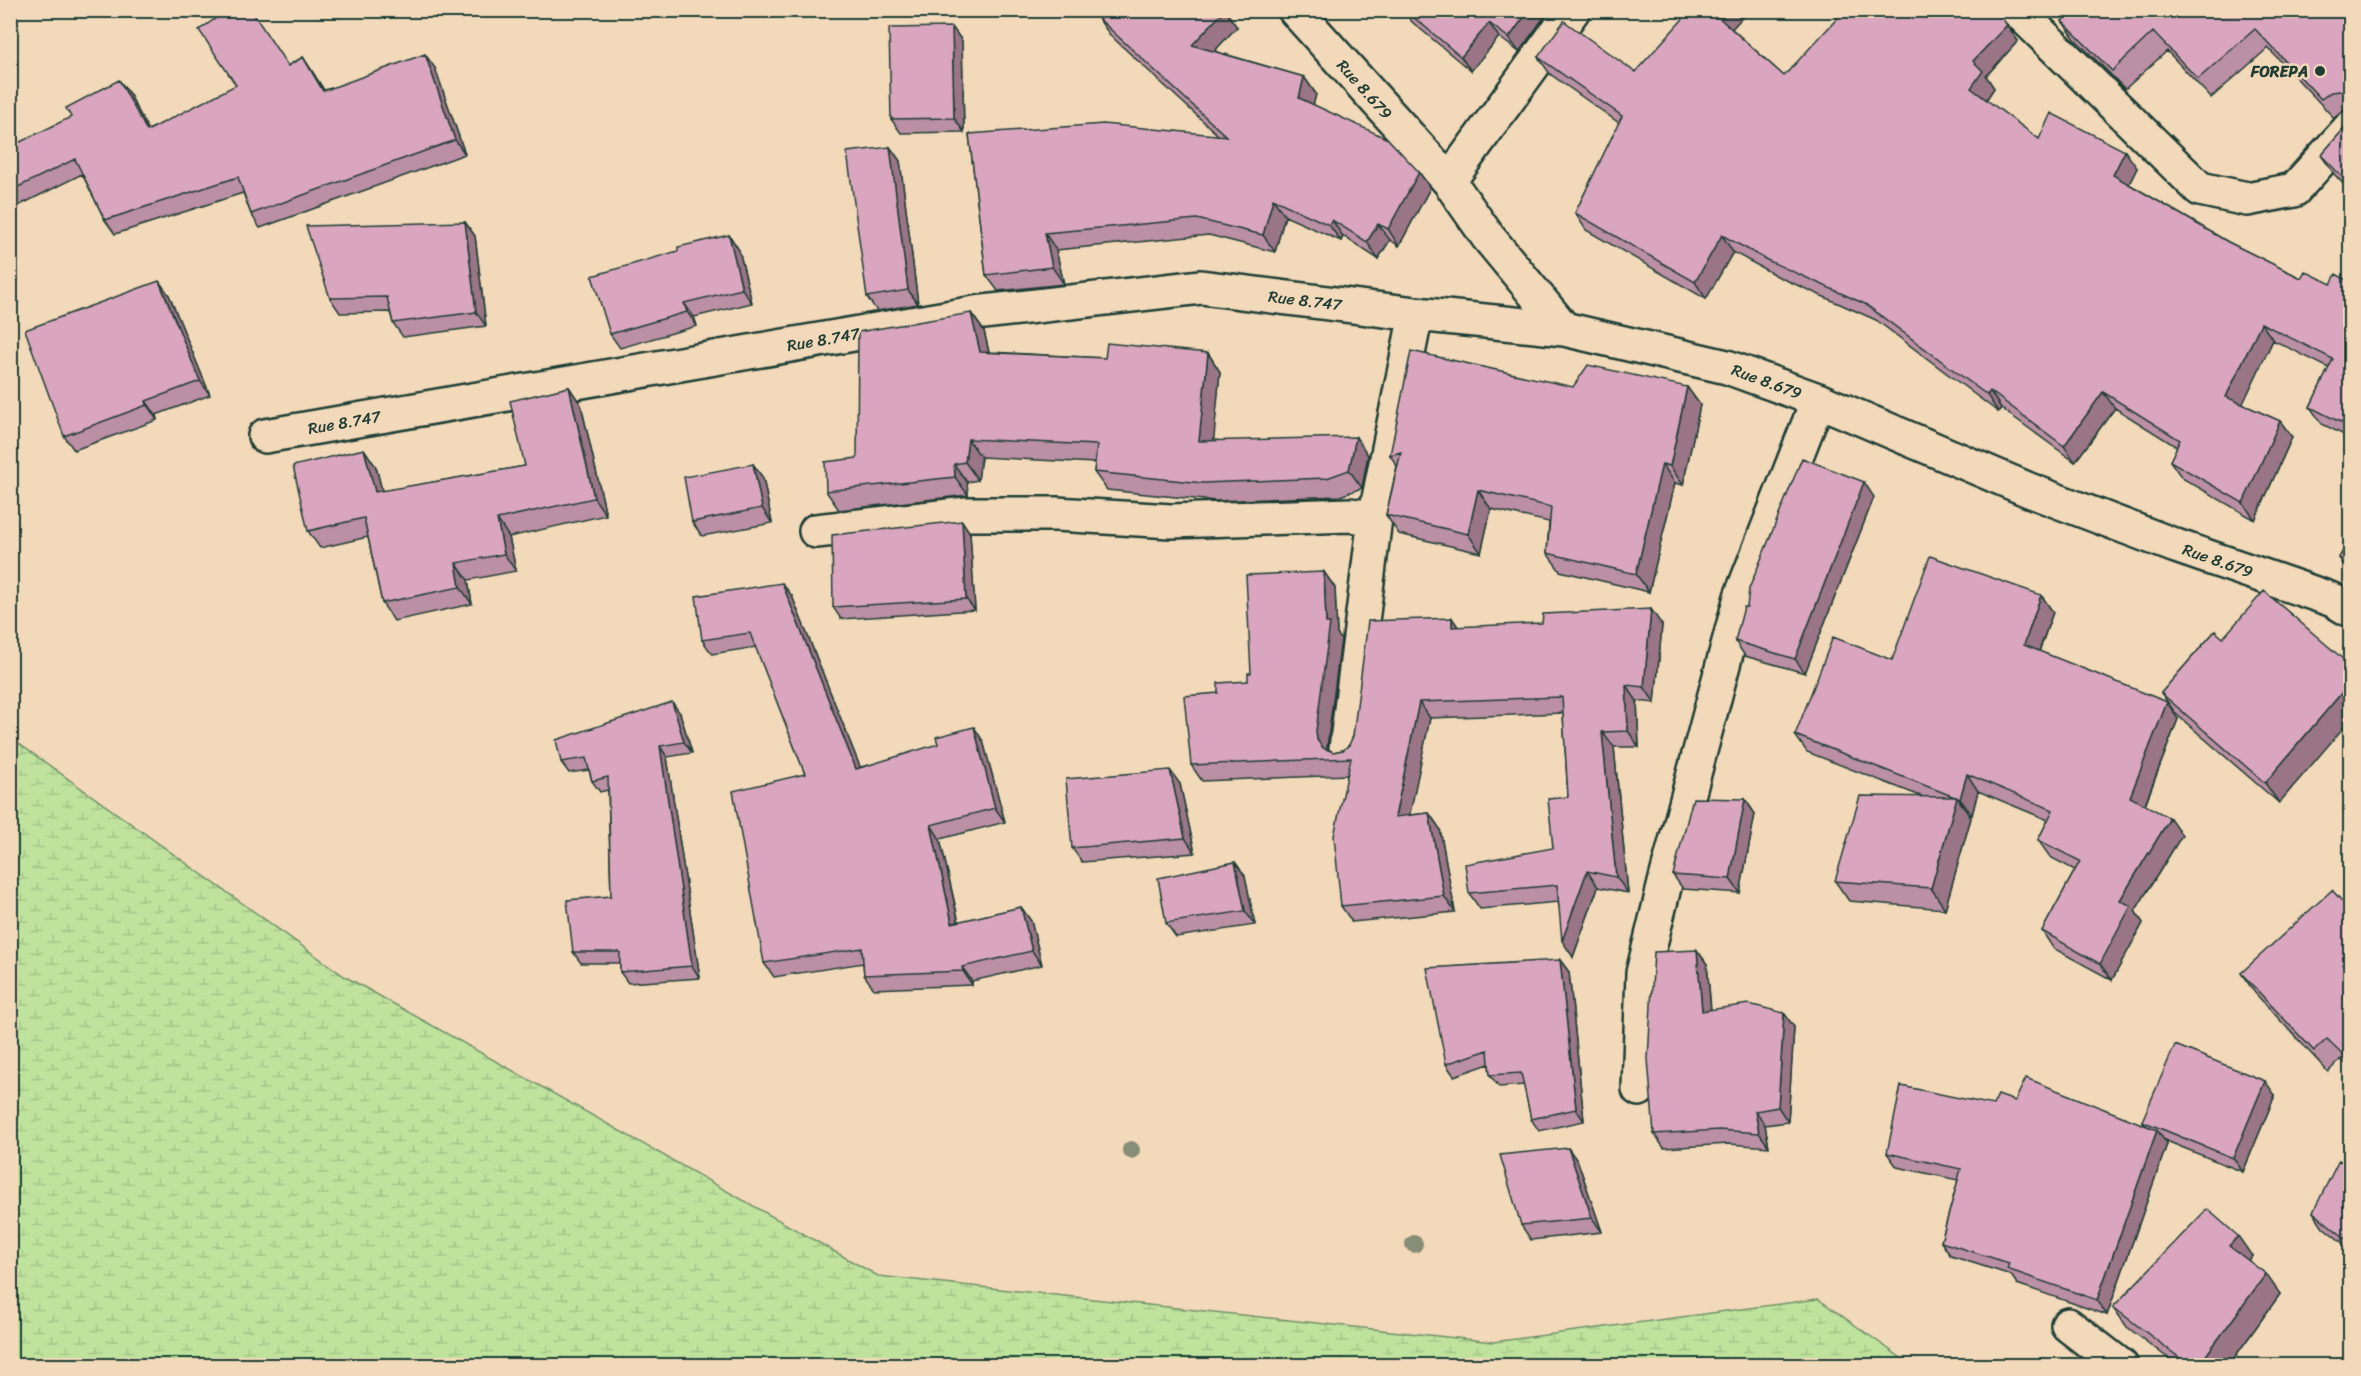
<svg xmlns="http://www.w3.org/2000/svg" width="2361" height="1376" font-family="Sriracha,sans-serif">
<style>
.wetland{fill:url(#wetland-marsh);stroke:#6f9068;stroke-width:1.5}
.lines{fill:none;stroke-linecap:round;stroke-linejoin:round}
.street-casing{stroke:#1f3d34;stroke-width:38}
.street{stroke:#f2d9ba;stroke-width:33}
.tree{fill:#878d76}
.wall{fill:#bb8fa4;stroke:#1f3d34;stroke-width:1.5}
.shaded-wall{fill:#997486;stroke:#1f3d34;stroke-width:1.5}
.building{fill:#daa6bf;stroke:#1f3d34;stroke-width:1.5}
.poi-dot{fill:#1f3d34;stroke:#f2d9ba;stroke-width:2}
.labels{text-anchor:middle;stroke-width:5;stroke-linejoin:round;paint-order:stroke}
.poi-label{font-size:16px;font-weight:bold;fill:#1f3d34;stroke:#f2d9ba;text-anchor:end}
.street-label{font-size:16px;fill:#1f3d34;stroke:#f2d9ba}
</style>
<defs>
<pattern id="wetland-marsh" width="20" height="14" patternUnits="userSpaceOnUse" patternTransform="scale(1.5)"><rect width="20" height="14" fill="#bfe39d"/><path d="M1 5h8M5 5V1M11 12h8M15 12V8" fill="none" stroke="#a4c488"/></pattern>
</defs>
<rect width="100%" height="100%" fill="#f2d9ba"/>
<filter id="ink" filterUnits="userSpaceOnUse"><feTurbulence type="fractalNoise" baseFrequency=".0167" numOctaves="2"/><feDisplacementMap in="SourceGraphic" scale="12" xChannelSelector="R" yChannelSelector="G"/><feConvolveMatrix kernelMatrix="1 2 1 2 8 2 1 2 1" color-interpolation-filters="sRGB"/></filter>
<g filter="url(#ink)">
<path class="wetland" d="M11 738 344 976 878 1276 1493 1342 1818 1299 1911 1365H11Z"/>
<g class="lines">
<g class="street-casing">
<path id="street" d="M1295 10 1449 181 1488 237 1564 329 1727 367 1818 400 2029 490 2176 546 2333 600 2350 610
M2017 10 2200 189 2247 199 2294 190 2350 128
M1449 181 1573 10
M265 436 975 313 1201 287 1416 314 1564 329
M816 531 967 514H1056L1171 521 1350 515 1375 518 1416 314
M1346 749 1375 518
M1639 1089 1643 973 1666 879 1741 597 1818 400
M2068 1325 2121 1366"/>
</g>
<use href="#street" class="street"/>
</g>
<g class="tree">
<circle cx="1131" cy="1150" r="9"/>
<circle cx="1414" cy="1244" r="9"/>
</g>
<path class="wall" d="M1404 10H1542L1545 16 1519 52 1499 37 1471 71 1412 22Z
M2350 10V110H2344L2334 118 2268 48 2211 98 2167 51 2125 89 2075 39 2062 21Z
M1999 15 2018 41 1986 76 1994 88 1986 100 2039 139 2137 168 2129 184 2228 242 2301 278 2331 284 2350 282V438L2322 424 2310 407 2329 368 2273 340 2242 404 2280 421 2292 437 2255 520 2182 478 2170 461 2177 447 2115 408 2075 462 2001 408 1998 412 1876 320 1779 277 1733 252 1706 299 1586 230 1575 213 1619 123 1550 74 1538 57 1635 72 1732 29 1784 76Z
M1098 18 1237 27 1214 51 1304 77 1316 94 1313 105 1419 172 1430 188 1399 246 1390 240 1378 259 1343 236 1341 241 1285 216 1275 252 1209 235 1056 250 1064 284 998 291 986 275 969 134 1219 136 1110 35Z
M952 27 962 41 964 132 901 133 891 119Z
M303 57 324 90 435 68 465 154 260 228 251 214 243 193 115 234 105 220 82 174 12 209 10 207V147L129 93 148 130 289 65Z
M10 62 16 70 10 73Z
M2350 122V191L2334 174 2321 155Z
M890 147 900 161 918 304 877 311 867 297Z
M465 222 475 236 486 326 403 337 393 323 390 312 340 313 330 298Z
M729 235 739 250 752 303 694 317 697 326 620 348 610 334Z
M169 295 210 395 156 415 157 420 74 450 64 436Z
M971 313 984 331 989 352 1105 358 1208 353 1220 372 1213 440 1368 455 1362 488 1340 496 1215 501 1107 490 1094 472 1095 463 981 457 978 480 967 482 968 495 839 510 826 491 857 458Z
M569 387 581 405 606 515 509 537 516 571 468 580 472 604 394 621 382 603 368 537 320 548 308 531 364 449 376 467 382 491 525 466Z
M1573 387H1687L1700 405 1683 485 1675 483 1649 592 1560 571 1547 553 1549 522 1491 509 1481 553 1399 534 1386 515 1397 466 1390 455Z
M753 464 763 478 772 523 702 536 692 522Z
M1874 497 1805 673 1745 656 1735 641 1747 607Z
M962 521 970 533 975 610 841 619 833 607Z
M2350 538V574L2339 558Z
M1324 572 1335 588 1337 634 1341 639 1327 747 1328 749 1333 752 1343 750 1349 745 1452 618 1458 627 1662 625 1655 703 1637 701 1639 747H1614L1628 893 1598 887 1573 957 1558 902 1480 909 1469 893 1553 848 1568 797 1563 713 1430 718 1409 815 1429 813 1440 829 1455 912 1352 922 1341 906 1347 775 1202 781 1191 765 1218 693 1248 681 1251 673Z
M782 583 792 596 860 767 983 741 1005 822 940 839 959 922 1021 907 1031 921 1042 965 972 981V985L874 989 864 975 863 963 774 977 764 963 805 774 756 647 712 654 702 640Z
M2041 595 2053 612 2039 652 2178 719 2145 805 2182 835 2135 911 2143 923 2112 980 2053 948 2042 931 2075 870 2050 857 2038 840 2048 820 1978 791 1972 815 1968 814 1971 818 1945 909 1849 901 1835 881 1923 797 1807 752 1795 735 1892 660Z
M2215 631 2279 803 2176 714 2161 693Z
M680 713 692 753 667 757 700 978 628 983 620 972V963H581L573 952 611 896 608 790 600 792 592 781 589 770 569 773 561 762Z
M1180 784 1195 853 1082 862 1072 848Z
M1745 799 1755 814 1740 893 1683 889 1673 875Z
M1235 862 1245 876 1255 925 1176 937 1166 923Z
M2350 910V1068L2341 1059 2328 1072 2255 993 2241 973Z
M1697 950 1707 964 1711 1010 1784 1013 1794 1027 1788 1122 1765 1125 1769 1147 1729 1144 1664 1148 1654 1134Z
M1560 960 1569 972 1584 1121 1539 1131 1531 1119 1524 1085 1499 1087 1490 1075 1489 1064 1454 1076 1446 1064Z
M2275 1095 2243 1172 2164 1140 2167 1144 2107 1315 2017 1284 2011 1275 1951 1256 1941 1242 1958 1180 1897 1167 1887 1153 1993 1105 2015 1101 2146 1125 2142 1121Z
M1568 1148 1578 1162 1602 1232 1531 1240 1521 1225Z
M2350 1167V1249L2323 1227 2313 1212Z
M2252 1256 2248 1261 2280 1294 2229 1365H2177L2127 1327 2113 1307Z"/>
<path class="shaded-wall" d="M1225 10 1237 27 1204 62 1192 45Z
M1529 10H1542L1545 16 1519 52 1509 38Z
M1722 10H1749L1729 32 1717 16Z
M1489 23 1499 37 1471 71 1461 57Z
M2007 25 2018 41 1986 76 1994 88 1983 105 1971 88 1973 61Z
M952 27 962 41 964 132 954 118Z
M425 54 435 68 465 154 455 140Z
M303 57 312 71 332 105 323 91Z
M1304 77 1316 94 1311 115 1299 98Z
M119 80 129 93 156 145 147 131Z
M890 147 900 161 918 304 908 290Z
M2125 151 2137 168 2125 192 2113 175Z
M1419 172 1430 188 1399 246 1388 229Z
M1273 199 1285 216 1275 252 1263 235Z
M1332 220 1343 236 1341 241 1329 225Z
M465 222 475 236 486 326 476 312Z
M1378 224 1390 240 1378 259 1367 242Z
M1045 233 1056 250 1064 284 1052 267Z
M729 235 739 250 752 303 742 289Z
M1722 235 1733 252 1706 299 1695 282Z
M159 281 169 295 210 395 200 381Z
M684 303 694 317 697 326 687 312Z
M971 313 984 331 993 370 980 352Z
M2261 323 2273 340 2238 414 2226 397Z
M1208 353 1220 372 1212 459 1199 441Z
M569 387 581 405 606 515 594 498Z
M1687 387 1700 405 1683 485 1670 466Z
M1990 391 2001 408 1998 412 1987 395Z
M2103 392 2115 408 2075 462 2064 446Z
M146 401 156 415 157 420 147 405Z
M2280 421 2292 437 2255 520 2243 503Z
M1356 437 1368 455 1362 488 1349 470Z
M968 439 981 457 978 480 965 462Z
M364 449 376 467 387 510 375 492Z
M753 464 763 478 772 523 762 508Z
M954 464 967 482 968 495 955 477Z
M1662 464 1675 483 1649 592 1636 574Z
M1864 482 1874 497 1805 673 1795 659Z
M1478 490 1491 509 1481 553 1468 534Z
M497 519 509 537 516 571 504 554Z
M962 521 970 533 975 610 966 599Z
M456 563 468 580 472 604 460 587Z
M1324 572 1335 588 1337 634 1341 639 1327 747 1329 756 1317 740 1316 731 1326 623Z
M782 583 792 596 866 782 856 769Z
M2041 595 2053 612 2035 662 2024 645Z
M1651 609 1662 625 1655 703 1644 687Z
M1452 618 1463 634 1452 627Z
M2350 683V720L2279 803 2265 783Z
M1626 685 1637 701 1639 747 1628 731Z
M672 702 680 713 692 753 684 742Z
M1419 702 1430 718 1406 833 1395 817Z
M2167 702 2178 719 2141 814 2130 797Z
M974 727 983 741 1005 822 995 808Z
M1602 732 1614 747 1628 893 1616 877Z
M660 746 667 757 700 978 692 966Z
M1170 770 1180 784 1195 853 1185 838Z
M1967 774 1978 791 1972 815 1960 799Z
M1957 797 1971 818 1945 909 1931 888Z
M1745 799 1755 814 1740 893 1730 879Z
M1429 813 1440 829 1455 912 1444 896Z
M2170 818 2182 835 2135 911 2143 923 2112 980 2100 964 2120 900Z
M931 825 940 839 962 937 952 923Z
M1235 862 1245 876 1255 925 1245 911Z
M1587 871 1598 887 1573 957 1562 941Z
M1021 907 1031 921 1042 965 1032 951Z
M1697 950 1707 964 1712 1025 1702 1011Z
M1560 960 1569 972 1584 1121 1576 1109Z
M962 967 972 981V985L963 971Z
M1784 1013 1794 1027 1788 1122 1778 1107Z
M2265 1081 2275 1095 2243 1172 2233 1158Z
M1755 1111 1765 1125 1769 1147 1759 1133Z
M2157 1130 2167 1144 2107 1315 2097 1300Z
M1568 1148 1578 1162 1602 1232 1592 1218Z
M2238 1236 2252 1256 2243 1267 2229 1246Z
M2266 1274 2280 1294 2229 1365H2199Z"/>
<path class="building" d="M228 10H251L288 66 303 57 323 91 425 54 455 140 251 214 238 177 105 220 75 159 10 191V147L71 117 66 108 119 80 147 131 236 85 199 30Z
M1105 10H1225L1192 45 1304 77 1299 98 1388 139 1419 172 1388 229 1378 224 1367 242 1332 220 1329 225 1273 199 1263 235 1197 219 1045 233 1052 267 986 275 969 134 1103 124 1226 136 1098 18Z
M1405 10H1529L1509 38 1489 23 1461 57Z
M1691 10H1722L1717 16 1784 76 1845 10H1996L2007 25 1973 61 1983 71 1971 88 2039 139 2051 113 2125 151 2113 175 2228 242 2301 278 2305 271 2331 284 2336 274 2350 282V427L2310 407 2333 359 2261 323 2226 397 2280 421 2243 503 2170 461 2180 440 2103 392 2064 446 1990 391 1987 395 1865 304 1767 260 1722 235 1695 282 1575 213 1622 116 1538 57 1564 21 1635 72Z
M2073 10H2350V97L2349 95 2340 91 2331 92 2321 99 2255 29 2198 79 2153 32 2112 71 2062 21Z
M952 27 954 118 891 119 889 28Z
M2350 122V185L2321 155Z
M890 147 908 290 867 297 847 152Z
M465 222 476 312 393 323 387 297 330 298 306 226Z
M729 235 742 289 684 303 687 312 610 334 592 276 678 251V247Z
M159 281 200 381 146 401 147 405 64 436 25 330Z
M971 313 980 352 1105 358 1107 343 1208 353 1199 441 1356 437 1349 470 1327 478 1203 483 1094 472 1097 445 968 439 965 462 954 464 955 477 826 491 825 462 857 458 858 332Z
M1411 351 1573 387 1588 365 1687 387 1670 466 1662 464 1636 574 1547 553 1551 507 1478 490 1468 534 1386 515 1401 452 1390 455Z
M569 387 594 498 497 519 504 554 456 563 460 587 382 603 364 518 308 531 293 466 364 449 375 492 525 466 510 401Z
M1802 458 1864 482 1795 659 1735 641 1744 607H1747L1749 589Z
M753 464 762 508 692 522 684 477Z
M962 521 966 599 833 607 832 535Z
M2350 538V564L2339 558Z
M1930 556 2041 595 2024 645 2167 702 2130 797 2170 818 2120 900 2131 906 2100 964 2042 931 2080 861 2038 840 2053 810 1967 774 1960 799 1795 735 1833 637 1892 660Z
M1324 572 1326 623H1330L1316 731 1317 740 1323 748 1333 752 1343 750 1349 745 1353 736 1368 621 1452 618V627L1542 623 1543 614 1651 609 1644 687 1626 685 1628 731 1602 732 1616 877 1587 871 1562 941 1557 885 1469 893 1465 864 1553 848 1548 799 1568 797 1562 697 1419 702 1395 817 1429 813 1444 896 1341 906 1334 836 1351 758 1191 765 1184 696 1218 693V683L1248 681V673H1251L1246 575Z
M782 583 856 769 938 744 936 737 974 727 995 808 931 825 952 923 1021 907 1032 951 962 967 963 971 864 975 862 948 764 963 733 791 805 774 750 633 702 640 696 596Z
M2264 591 2350 665V683L2265 783 2161 693 2215 631 2223 638Z
M672 702 684 742 660 746 692 966 620 972V952H573L567 900 611 896 608 777 592 781 586 758 561 762 556 740Z
M1170 770 1185 838 1072 848 1066 779Z
M1860 796 1957 797 1931 888 1835 881Z
M1693 798 1745 799 1730 879 1673 875Z
M1235 862 1245 911 1166 923 1158 878Z
M2332 890 2350 910V1061L2327 1039 2314 1051 2241 973Z
M1697 950 1702 1011 1749 1004 1784 1013 1778 1107 1755 1111 1759 1133 1719 1130 1654 1134 1648 1059 1654 952Z
M1560 960 1576 1109 1531 1119 1521 1073 1490 1075 1488 1050 1446 1064 1427 968Z
M2175 1045 2265 1081 2233 1158 2142 1121Z
M2026 1078 2157 1130 2097 1300 2007 1269 2009 1263 1941 1242 1961 1169 1887 1153 1901 1086 1993 1105 1998 1095 2015 1101Z
M1568 1148 1592 1218 1521 1225 1500 1155Z
M2339 1160 2350 1167V1242L2313 1212Z
M2207 1209 2238 1236 2229 1246 2266 1274 2199 1365H2189L2113 1307Z"/>
</g>
<circle class="poi-dot" cx="2320" cy="71" r="6"/>
<g class="labels">
<g class="poi-label">
<text x="2308" y="77">FOREPA</text>
</g>
<g class="street-label">
<text transform="translate(1365 89) rotate(48)" y="6">Rue 8.679</text>
<text transform="translate(1305 300) rotate(7)" y="6">Rue 8.747</text>
<text transform="translate(823 339) rotate(-10)" y="6">Rue 8.747</text>
<text transform="translate(1767 381) rotate(20)" y="6">Rue 8.679</text>
<text transform="translate(344 422) rotate(-10)" y="6">Rue 8.747</text>
<text transform="translate(2218 560) rotate(19)" y="6">Rue 8.679</text>
</g>
</g>
<rect width="2361" height="1376" fill="none" stroke="#f2d9ba" stroke-width="36"/>
<rect x="18" y="18" width="2325" height="1340" fill="none" stroke="#1f3d34" stroke-width="2" filter="url(#ink)"/>
</svg>
